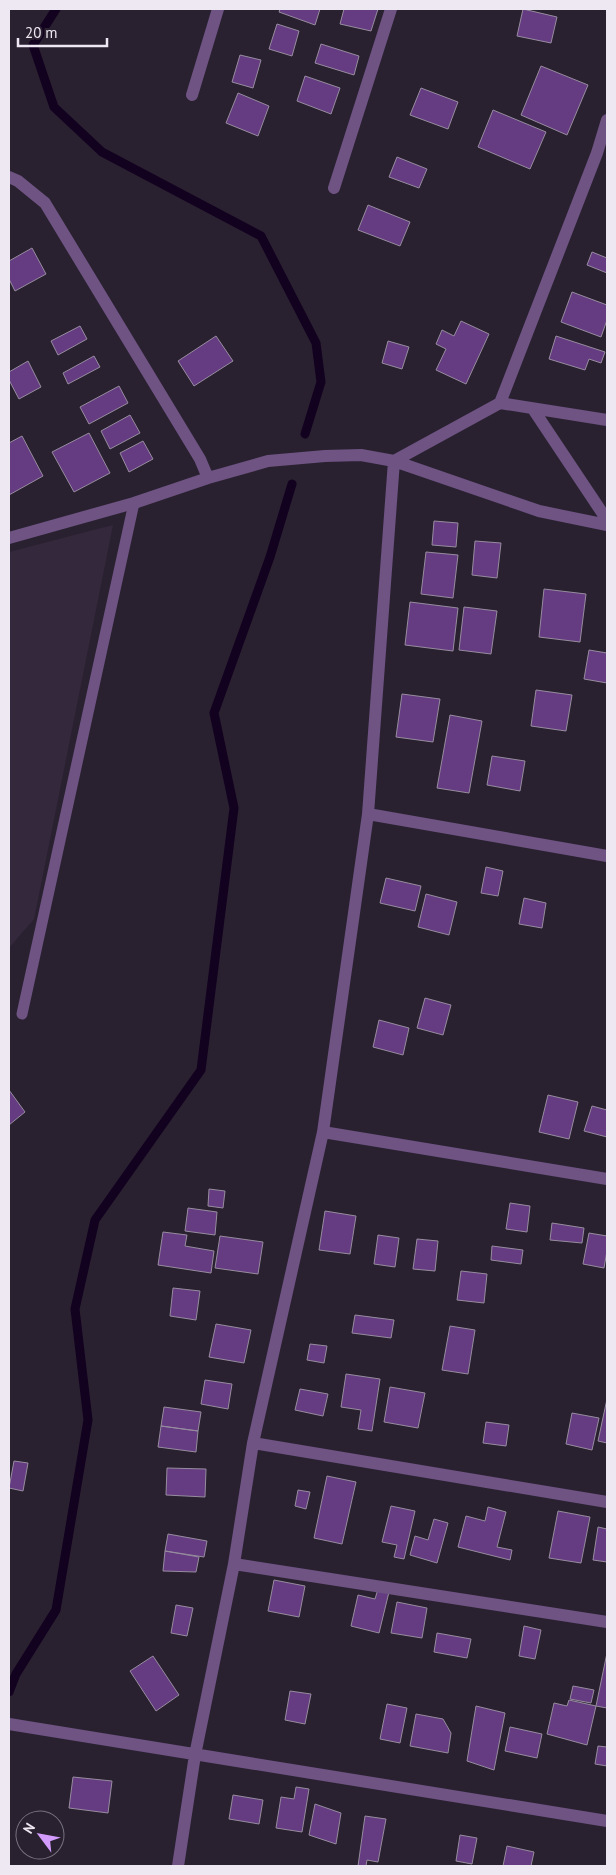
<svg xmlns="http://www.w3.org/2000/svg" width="616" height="1875" font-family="'PT Sans',sans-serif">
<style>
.built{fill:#34283d}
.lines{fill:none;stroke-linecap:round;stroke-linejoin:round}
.stream{stroke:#130120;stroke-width:9}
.building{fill:#653c81;stroke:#978c9f}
.lane{stroke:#6e5383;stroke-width:11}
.street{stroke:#6e5383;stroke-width:12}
</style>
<rect width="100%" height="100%" fill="#292130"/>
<path class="built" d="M113 525 34 919 9 948V552Z"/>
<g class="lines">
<path class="stream" d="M56 9 33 45 54 107 102 152 261 236 316 343 321 382 305 434
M9 1692 16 1674 56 1610 88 1420 75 1309 95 1220 201 1070 234 808 214 713 270 557 292 484"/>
</g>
<path class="building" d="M280 9H320L315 25 279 12Z
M344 9H378L371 31 340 24Z
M523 9 557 17 551 43 517 36Z
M277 24 299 31 292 56 269 49Z
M321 44 359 56 354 75 315 63Z
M240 55 261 60 253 88 232 82Z
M541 66 588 85 567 135 521 115Z
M305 76 340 88 331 114 297 101Z
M421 88 458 102 448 129 410 115Z
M238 93 269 106 258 136 226 123Z
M493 110 546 132 530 169 478 147Z
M397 157 427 169 419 188 389 177Z
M368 205 410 222 400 246 358 230Z
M32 248 46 274 15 291 9 279V261Z
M592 252 607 258V273L587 265Z
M572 292 607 305V320L601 337 561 322Z
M461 321 489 334 466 384 436 370 446 349 436 344 442 330 454 336Z
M80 326 87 339 58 355 51 341Z
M216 336 233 361 194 386 178 361Z
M556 336 605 352 601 363 589 359 585 370 549 359Z
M388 341 409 347 402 369 382 363Z
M94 356 100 367 68 384 63 373Z
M28 361 41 387 19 399 9 380V372Z
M119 386 128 403 89 424 80 407Z
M130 415 140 433 110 449 101 431Z
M89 433 110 473 74 492 52 452Z
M22 436 43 476 9 495V443Z
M143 441 153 459 129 472 120 453Z
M434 521 458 523 456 547 432 545Z
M475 541 501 543 497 578 472 575Z
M426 552 458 555 453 598 421 594Z
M544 589 586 594 580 642 539 637Z
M410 602 458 608 453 651 405 645Z
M464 607 497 611 491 654 459 650Z
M589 650 607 653V683L584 679Z
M536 690 572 695 566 731 531 726Z
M402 694 440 699 433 742 396 737Z
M450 715 482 721 469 793 437 788Z
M492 756 525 761 520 791 487 785Z
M486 867 503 871 498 896 481 893Z
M386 878 421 886 415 911 380 903Z
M426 894 457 902 449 935 418 927Z
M524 898 546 903 542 928 519 924Z
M425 998 451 1005 443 1035 417 1028Z
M379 1020 409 1028 403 1055 373 1047Z
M9 1090 25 1112 9 1125Z
M548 1095 578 1102 569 1139 539 1132Z
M592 1106 607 1110V1137L584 1131Z
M209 1189 225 1191 223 1208 208 1206Z
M510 1203 530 1206 527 1232 506 1229Z
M188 1208 217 1212 215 1235 185 1231Z
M325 1211 356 1216 350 1254 319 1250Z
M552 1223 584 1228 582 1243 550 1240Z
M163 1232 187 1235 185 1246 214 1251 211 1273 158 1265Z
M589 1233 607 1236V1251L604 1268 583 1264Z
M378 1235 399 1238 395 1267 374 1264Z
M220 1236 263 1242 258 1274 215 1268Z
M417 1239 438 1241 435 1271 413 1269Z
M492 1246 523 1250 521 1264 491 1260Z
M461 1271 487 1274 484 1303 457 1300Z
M173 1288 200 1291 196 1320 170 1316Z
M355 1315 394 1320 391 1338 352 1333Z
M216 1324 251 1330 244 1363 209 1357Z
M450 1326 475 1330 468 1374 442 1370Z
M310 1344 327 1346 324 1363 307 1360Z
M346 1374 380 1379 372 1431 358 1429 361 1410 341 1407Z
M205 1380 232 1384 228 1409 201 1404Z
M390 1387 425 1393 418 1428 384 1422Z
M300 1389 328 1394 323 1416 295 1410Z
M607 1399V1443L598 1441Z
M164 1407 201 1412 198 1431 161 1426Z
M572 1413 599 1418 592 1450 566 1444Z
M486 1422 509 1425 506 1446 483 1443Z
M161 1426 198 1431 196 1452 158 1447Z
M14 1461 28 1463 23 1491 9 1488Z
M167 1468 206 1469 205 1497 166 1495Z
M327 1476 356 1482 342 1544 314 1538Z
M298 1490 310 1492 306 1509 295 1506Z
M391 1506 415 1511 404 1559 394 1557 397 1545 382 1542Z
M488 1507 506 1512 497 1547 512 1550 510 1560 458 1547 466 1516 485 1521Z
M558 1511 590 1517 581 1563 549 1558Z
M434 1519 448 1523 437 1563 410 1555 415 1536 428 1540Z
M598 1527 607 1529V1562L593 1560Z
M168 1534 207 1541 204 1557 165 1551Z
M165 1551 199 1557 196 1572 163 1571Z
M274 1580 305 1586 299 1617 268 1611Z
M378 1589 389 1592 379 1633 351 1626 358 1595 375 1599Z
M397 1602 427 1608 422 1638 391 1633Z
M176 1605 193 1608 187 1636 171 1633Z
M524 1626 541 1630 535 1659 519 1656Z
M437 1633 471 1639 467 1658 434 1652Z
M607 1653V1708L596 1706Z
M153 1656 179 1695 156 1711 130 1671Z
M573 1686 594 1690 591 1703 570 1699Z
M290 1691 311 1694 305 1724 285 1720Z
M569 1700 596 1706 587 1745 547 1734 554 1703 567 1706Z
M387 1704 407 1708 400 1743 380 1739Z
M476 1706 505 1713 494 1770 467 1761Z
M416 1714 443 1719 451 1733 448 1753 410 1746Z
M510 1727 542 1734 537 1758 505 1751Z
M598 1746 607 1747V1766L595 1764Z
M73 1777 112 1781 108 1813 69 1808Z
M296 1787 309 1789 302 1832 276 1828 281 1797 294 1799Z
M233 1795 263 1800 259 1824 229 1819Z
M315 1804 341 1813 336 1844 309 1835Z
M365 1816 386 1819 378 1862 367 1860 366 1866H358Z
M460 1835 477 1838 472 1864 456 1861Z
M507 1846 534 1852 531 1866H503Z"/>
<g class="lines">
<path class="lane" d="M22 1014 134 503"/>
<path class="street" d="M192 95 218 9
M9 177 18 181 45 203 200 459 208 478
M334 188 391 9
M500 403 597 153 607 120
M533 409 607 520
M394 461 500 403 607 420
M9 538 134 503 208 478 268 461 325 456 361 455 394 461 539 511 607 525
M368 814 607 856
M323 1132 607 1179
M253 1443 607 1502
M234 1564 607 1622
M9 1724 607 1821
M178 1866 195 1755 234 1564 253 1443 323 1132 368 814 394 461"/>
</g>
<rect width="616" height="1875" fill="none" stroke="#eee8f2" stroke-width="20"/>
<g transform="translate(40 1835) rotate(302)"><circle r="24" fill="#292130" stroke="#78717e"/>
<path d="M0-4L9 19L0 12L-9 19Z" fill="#d39cfc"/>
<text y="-8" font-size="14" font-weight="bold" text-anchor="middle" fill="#eee8f2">N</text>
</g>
<path d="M18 38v8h89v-8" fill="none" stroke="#eee8f2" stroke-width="2.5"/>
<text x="25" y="38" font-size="15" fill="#eee8f2" stroke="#292130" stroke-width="4" paint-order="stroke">20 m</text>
</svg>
